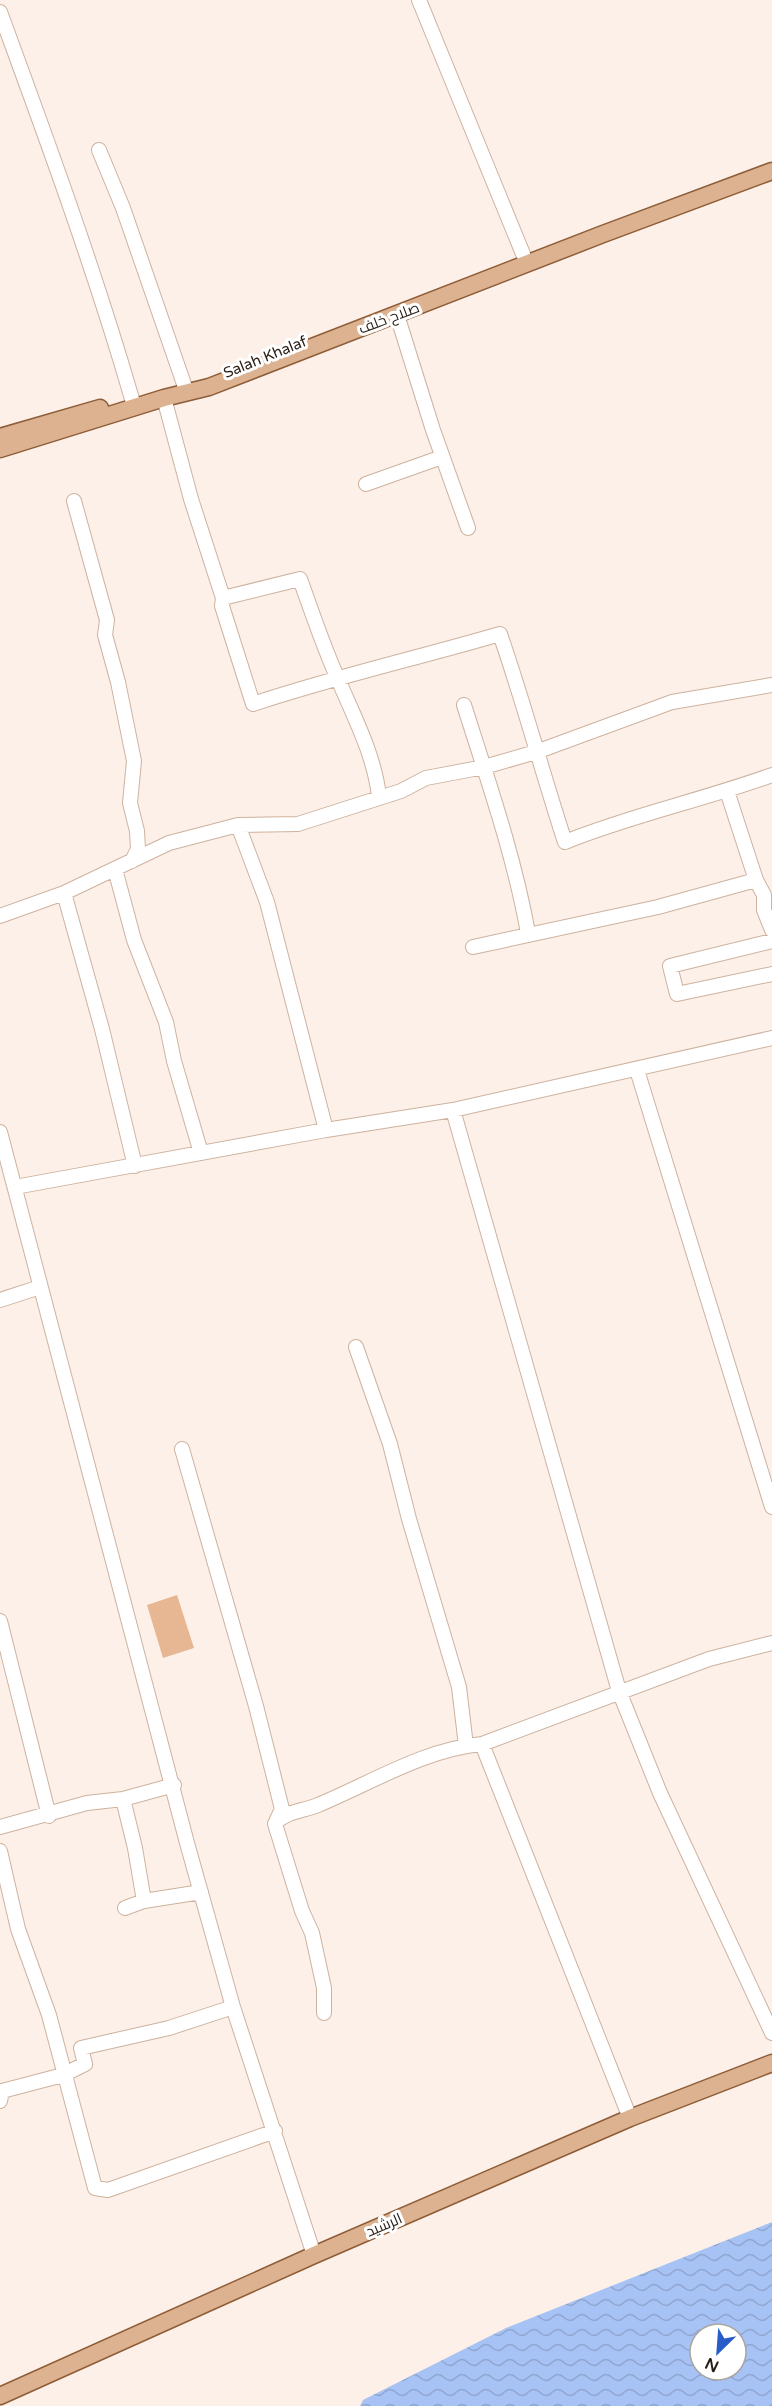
<svg xmlns="http://www.w3.org/2000/svg" width="772" height="2406" font-family="'Varela Round',Cairo,sans-serif">
<style>
.pitch{fill:#e7b794}
.water{fill:url(#water-waves);fill-rule:evenodd}
.lines{fill:none;stroke-linecap:round;stroke-linejoin:round}
.minor-casing{stroke:#ceb29e;stroke-width:16}
.major-casing{stroke:#8e5c36;stroke-width:19}
.minor{stroke:#fff;stroke-width:14}
.major{stroke:#dcb291;stroke-width:16}
.labels{text-anchor:middle;stroke-width:6;stroke-linejoin:round;paint-order:stroke}
.street-label{font-size:15px;fill:#271d15;stroke:#fff}
</style>
<defs>
<pattern id="water-waves" width="16" height="10" patternUnits="userSpaceOnUse" patternTransform="scale(1.5)"><rect width="16" height="10" fill="#a7c2f4"/><path d="M0 5q4-4 8 0t8 0" fill="none" stroke="#90a6d0"/></pattern>
</defs>
<rect width="100%" height="100%" fill="#fcf0e8"/>
<path class="pitch" d="M177 1595 194 1648 163 1658 147 1605Z"/>
<path class="water" d="M772 2222V2406H360L363 2400 506 2328ZM700 2334H736V2370H700Z"/>
<g class="lines">
<g class="minor-casing">
<path id="minor" d="M419 0 523 254
M0 12C47 140 94 268 132 399
M99 150 123 208 185 387
M397 315 433 430 468 528
M164 398 191 499 223 598 222 606 253 704C334 677 418 658 500 634 524 703 542 772 565 842 632 815 703 800 772 775
M366 484 442 457
M74 501 107 620 105 635 118 682 134 761 130 803 137 831 138 849 132 861
M223 598 300 579C312 612 323 646 338 679 354 717 374 754 379 796
M464 705C488 781 514 855 528 933
M727 791 756 880 764 895V910L772 930
M238 825 267 902 326 1130
M115 869 134 940 166 1022 174 1061 201 1153
M64 893 102 1029 135 1166
M0 916 64 893 169 843 238 825 298 824 401 791 426 778 484 767 536 752 672 702 772 685
M772 941 670 966 677 994 772 974
M473 947 658 907 756 880
M637 1070 772 1507
M453 1110 619 1691 660 1793 772 2033
M0 1132 187 1843 233 2007 314 2255
M15 1187 326 1130 453 1110 772 1038
M0 1300 34 1289
M356 1347 390 1444 409 1519 459 1687 466 1746
M182 1449 256 1706 282 1809 275 1824 302 1911 312 1933 324 1988V2013
M0 1621 49 1816
M482 1744 630 2118
M123 1799 135 1848 144 1901
M276 1822C288 1811 304 1811 318 1805 371 1783 425 1749 482 1744L709 1659 772 1643
M0 1827 87 1803 123 1799 174 1785
M0 1851 18 1929 49 2015 95 2188 108 2190 275 2131
M125 1908 144 1901 201 1892
M0 2101 2 2091 63 2075 85 2064 81 2048 169 2028 233 2007"/>
</g>
<g class="major-casing">
<path id="major" d="M0 437 100 408
M0 449 164 398 209 387 603 234 772 171
M0 2396 314 2255 630 2118 772 2063"/>
</g>
<use href="#minor" class="minor"/>
<use href="#major" class="major"/>
</g>
<g class="labels">
<g class="street-label">
<text transform="translate(389 318) rotate(-21)" y="5">صلاح خلف</text>
<text transform="translate(265 357) rotate(-22)" y="5">Salah Khalaf</text>
<text transform="translate(384 2225) rotate(-23)" y="5">الرشيد</text>
</g>
</g>
<g transform="translate(718 2352) rotate(205)"><circle r="28" fill="#ffffff" stroke="#a9a5a1" stroke-width="1.5"/>
<path d="M0-4.5L10 22L0 15L-10 22Z" fill="#275cc9"/>
<text y="-9" font-size="16" font-weight="bold" text-anchor="middle" fill="#271d15">N</text>
</g>
</svg>
